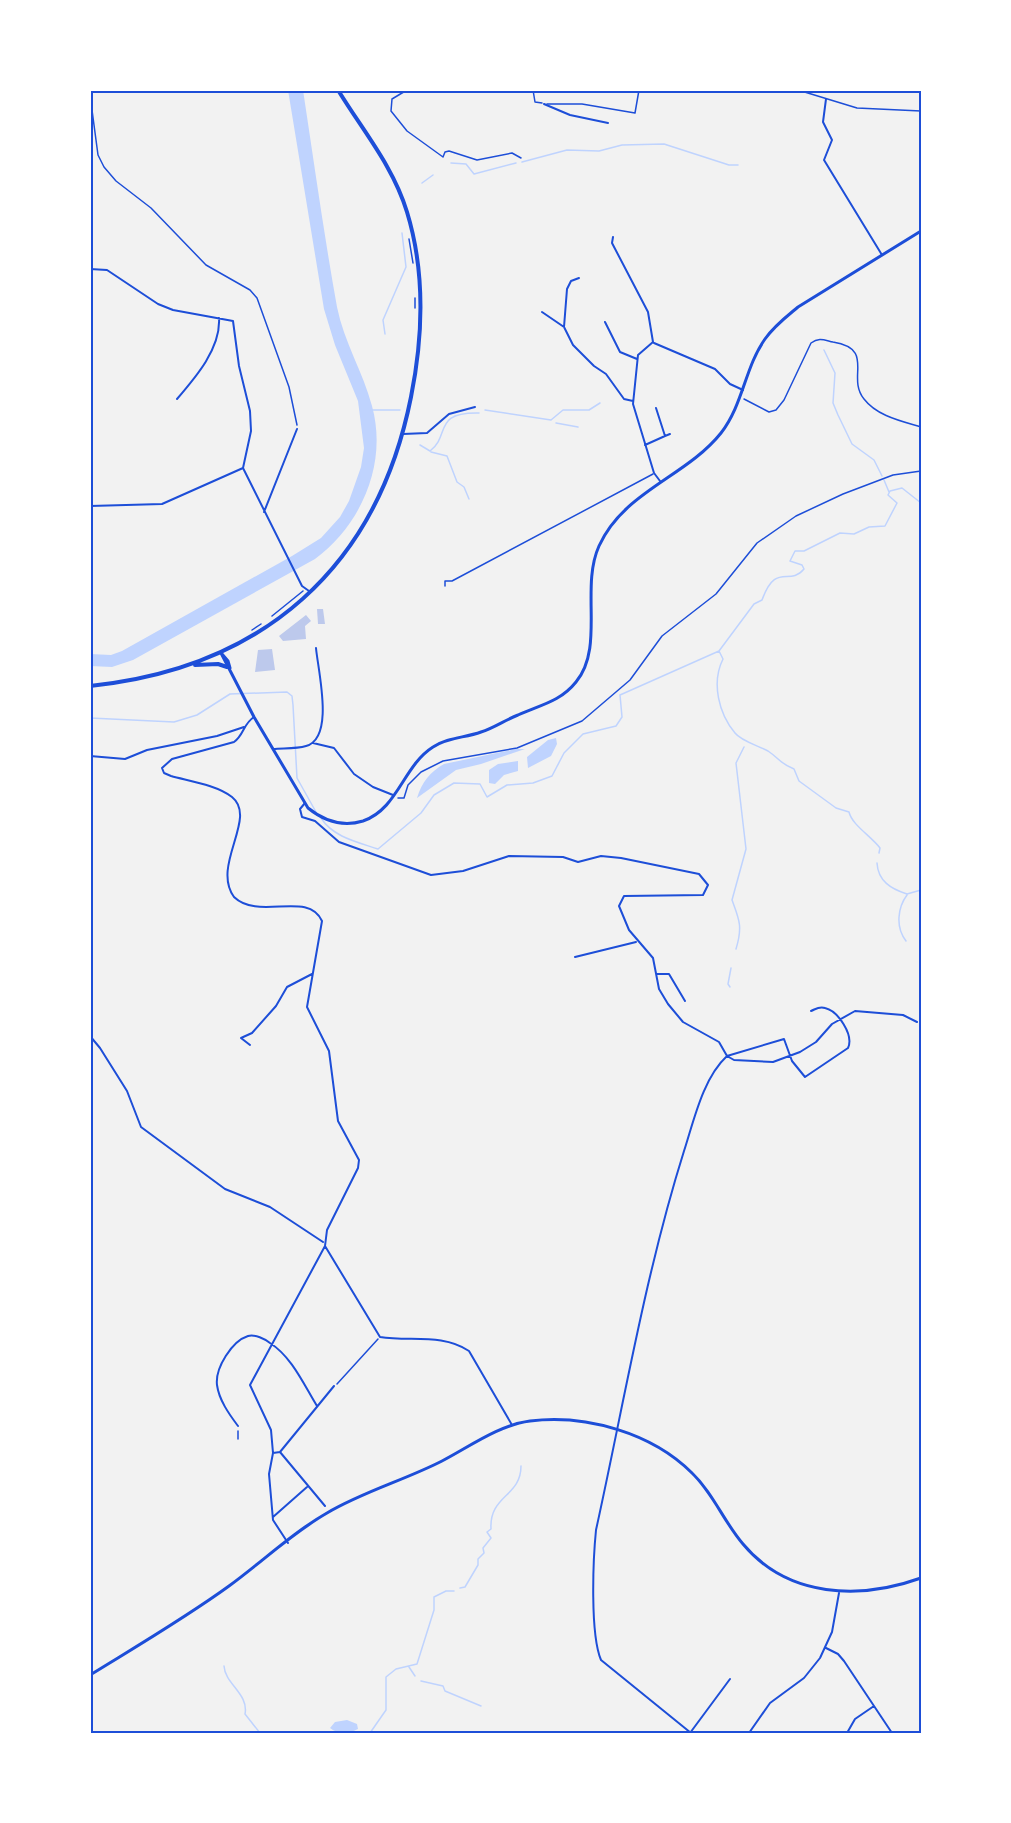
<svg xmlns="http://www.w3.org/2000/svg" width="1011" height="1823" font-family="Montserrat,sans-serif">
<style>
.water{fill:#bfd3fe}
.lines{fill:none;stroke-linecap:round;stroke-linejoin:round}
.stream{stroke:#bfd3fe;stroke-width:1.5}
.building{fill:#bdc9ec}
.path{stroke:#1d4ed8;stroke-width:1.5}
.service{stroke:#1d4ed8;stroke-width:1.5}
.minor{stroke:#1d4ed8;stroke-width:2}
.tertiary{stroke:#1d4ed8;stroke-width:3}
.primary{stroke:#1d4ed8;stroke-width:4}
.neatline{fill:none;stroke:#1d4ed8;stroke-width:2}
</style>
<rect width="100%" height="100%" fill="#f2f2f2"/>
<path class="water" d="M288 90H303C314 162 324 235 337 307 344 342 363 372 372 406 388 464 361 525 315 559L133 660 112 667 90 666V654L111 655 122 651 292 556 321 538 340 517 349 501 361 467 364 448 358 401 335 345 324 309Z
M556 738 557 744 551 756 528 768 527 757 548 740Z
M516 749H525L481 764 456 770 417 798C422 782 430 772 444 764Z
M518 761V771L504 775 495 784 489 783V770L498 764Z
M347 1720 357 1724 358 1729C347 1734 339 1735 330 1728L335 1722Z"/>
<g class="lines">
<path class="stream" d="M522 162 567 150 599 151 622 145 664 144 729 165H738
M451 163 466 164 474 174 516 163
M422 183 433 175
M385 334 383 320 406 267 402 233
M824 350 835 373 833 403 838 415 852 444 874 460 882 476
M371 410H400
M485 410 551 420 563 410H589L600 403
M556 423 578 427
M420 445 430 451C451 435 432 412 479 413
M431 452 447 456 457 482 464 487 469 499
M884 480 889 492
M719 651 723 659C711 683 719 714 735 733 741 741 759 746 768 751 780 759 779 763 794 769L799 781 836 808 849 812C852 825 871 836 880 848L879 853
M90 718 174 722 197 715 230 694 287 692 292 696 293 705 297 778 316 812
M321 818C333 837 357 842 378 849L421 813 434 795 454 783 480 784 487 797 507 785 533 783 552 776 564 753 583 734 616 726 622 717 620 695 719 651 754 604 762 600C776 561 789 587 804 569L802 565 790 561 795 551H804L840 533 854 534 869 527 885 526 897 503 888 495 890 491 902 488 921 503
M877 863C878 881 891 889 907 894L921 890
M906 941C895 927 898 907 907 895
M736 949C743 926 739 919 732 900L746 849 736 763 744 747
M730 987 728 984 731 968
M460 1588 465 1587 478 1565V1559L484 1553 483 1548 491 1538 487 1532 491 1529C489 1495 521 1497 521 1466
M224 1666C225 1684 249 1694 245 1714L260 1733
M409 1667 415 1676
M421 1681 443 1686 445 1691 481 1706
M370 1733 386 1710V1677L396 1669 417 1664 434 1610V1597L446 1591H454"/>
</g>
<path class="building" d="M317 609H323L325 624H318Z
M306 615 311 621 305 626 306 639 283 641 279 636Z
M272 649 275 670 255 672 258 650Z"/>
<g class="lines">
<path class="path" d="M90 95 98 155 104 167 116 181 151 208 206 265 250 290 257 298 289 387 297 425
M409 239 413 263
M415 298V308
M744 399 769 412 776 410 784 400 811 343C819 337 824 340 833 342 876 349 846 377 864 399 877 416 901 421 921 427
M272 616 303 591
M252 630 261 624
M398 798H404L408 785 421 772 443 761 517 748 582 721 630 680 662 636 716 594 757 543 796 516 843 494 893 475 921 471
M337 1384 378 1339
M238 1431V1439"/>
<path class="service" d="M407 90 392 99 391 111 407 131 443 157 445 152 449 151 477 160 512 153 521 158
M533 90 535 102 542 103
M798 90 857 108 921 111
M547 104H582L635 113 639 90
M445 586V581H452L653 474"/>
<path class="minor" d="M826 99 823 122 832 140 824 160 882 255
M544 104 570 115 608 123
M613 237 612 243 648 312 653 342
M90 269 107 270 158 304 173 310 233 321 239 366 250 411 251 431 243 468 302 586 309 591
M542 312 564 327 573 345 594 366 606 374 624 399 633 401
M605 322 620 352 637 359
M564 327 567 289 571 281 579 278
M653 342 638 355 633 404 654 473 660 481
M654 343 715 369 730 384 743 390
M177 399C196 377 221 348 219 318
M403 434 427 433 449 414 475 407
M665 436 670 434
M645 445 665 436 656 408
M90 506 162 504 243 468
M264 512 297 429
M254 717C243 724 244 735 234 742L172 759 162 768 164 773 171 776C189 781 217 785 232 797 258 818 211 865 234 897 259 921 308 890 322 921L307 1007 329 1051 338 1121 359 1160 358 1168 327 1230 325 1246 250 1385 271 1430 273 1453 269 1474 273 1520 288 1543
M313 743 334 748 354 774 373 787 393 795
M273 749C283 748 296 749 306 746 335 738 318 671 316 648
M90 756 125 759 147 750 217 736 244 727
M305 803 300 809 302 817 315 821 339 842 431 875 463 871 509 856 563 857 578 862 601 856 621 858 699 874 708 885 703 895 624 896 619 906 629 930 653 958 659 989 668 1004 683 1022 719 1042 727 1056
M575 957 636 942
M657 974H669L685 1001
M90 1036 100 1048 127 1091 141 1127 225 1189 270 1207 323 1242
M250 1045 241 1038 252 1033 276 1006 287 987 312 974
M727 1056 734 1060 773 1062 800 1052 816 1042 832 1024 855 1011 903 1015 917 1022
M325 1246 380 1337C410 1342 442 1333 469 1351L512 1425
M238 1426C229 1414 219 1400 217 1385 215 1368 232 1341 248 1336 255 1334 265 1339 270 1343 292 1357 304 1385 317 1406
M280 1452 334 1386
M273 1453 280 1452 325 1506
M273 1517 307 1487
M826 1648 838 1654 844 1661 892 1733
M690 1733 730 1679
M691 1733 601 1660C590 1634 593 1560 596 1530 624 1403 645 1275 684 1151 694 1120 703 1078 727 1056L784 1039 792 1061 805 1077 848 1048C854 1035 838 1011 825 1008 819 1006 816 1009 811 1011
M749 1733 770 1703 804 1678 820 1658 832 1632 839 1593
M847 1733 855 1719 874 1706
M919 1733 921 1730"/>
<path class="tertiary" d="M221 653 254 717 308 808C324 821 343 827 363 821 398 809 403 766 433 747 448 737 465 738 481 732 494 728 505 720 518 715 540 705 560 702 576 682 605 647 580 588 599 546 624 491 686 477 721 433 743 405 745 367 765 339 774 326 786 317 798 307L921 231
M222 654 228 661 230 668
M90 1675C137 1646 185 1618 229 1586 262 1562 292 1533 327 1513 362 1492 405 1480 442 1461 469 1447 499 1425 530 1421 586 1414 652 1433 692 1473 713 1493 724 1522 743 1544 788 1598 860 1600 921 1578"/>
<path class="primary" d="M195 665 218 664 227 667
M90 686C263 668 377 568 411 397 423 337 425 271 407 212 393 166 363 131 338 90"/>
</g>
<rect width="1011" height="1823" fill="none" stroke="#ffffff" stroke-width="183"/>
<rect x="92" y="92" width="828" height="1640" class="neatline"/>
</svg>
